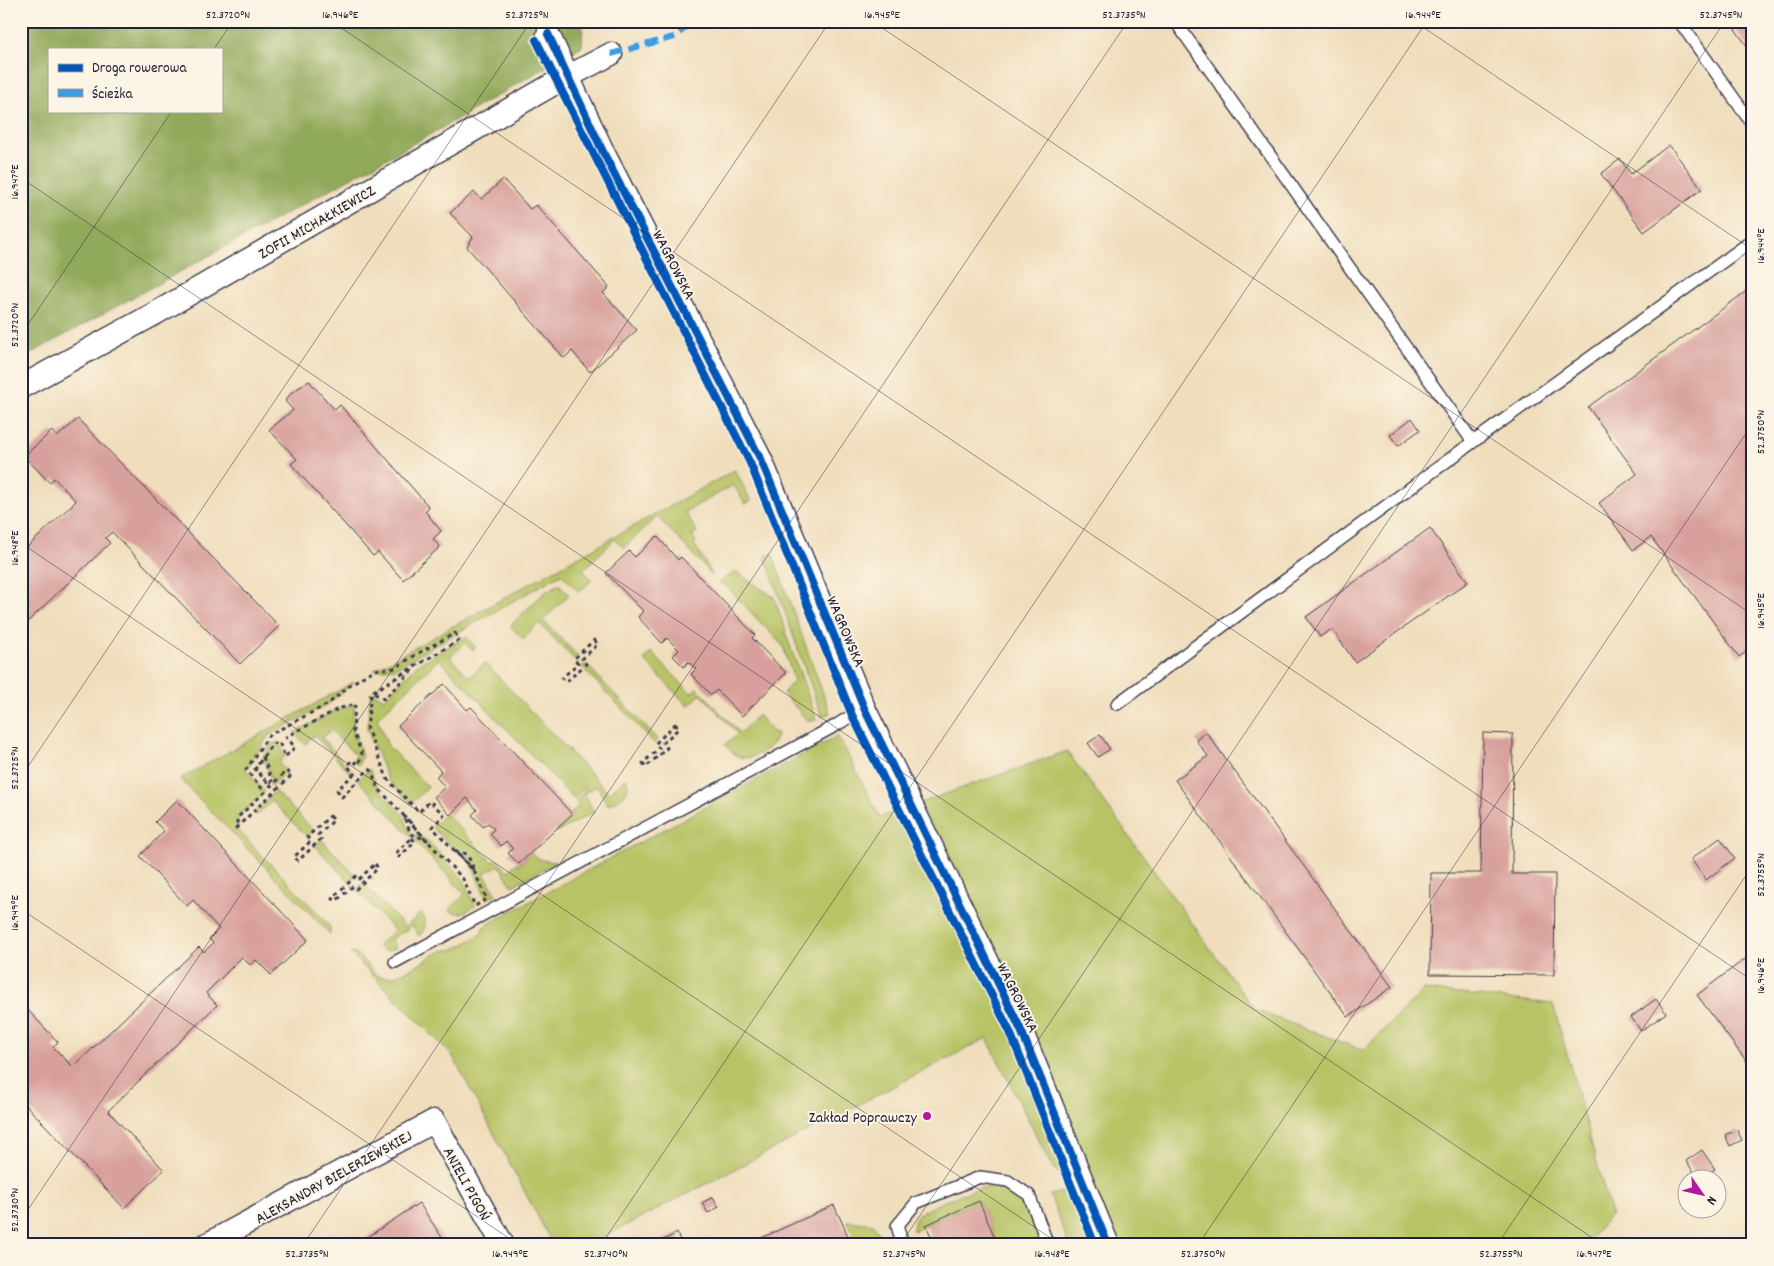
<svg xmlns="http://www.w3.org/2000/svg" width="1774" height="1266" font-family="Dekko,sans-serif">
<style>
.green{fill:#b7c365;stroke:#6c7250}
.forest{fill:#91a95a;stroke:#5a664a;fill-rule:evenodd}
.building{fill:#d8a09c}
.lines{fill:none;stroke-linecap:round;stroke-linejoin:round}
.lane-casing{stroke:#413e4e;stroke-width:14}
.street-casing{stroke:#413e4e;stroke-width:25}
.path{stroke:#413e4e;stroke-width:3;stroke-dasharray:4 4;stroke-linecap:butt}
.lane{stroke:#fff;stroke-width:11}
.street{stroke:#fff;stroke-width:22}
.quiet{stroke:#3c9ce2;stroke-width:6;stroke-dasharray:12 6;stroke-linecap:butt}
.cycleway-casing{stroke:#fcf5e5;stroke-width:11}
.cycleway{stroke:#0057b8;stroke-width:8}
.ticks{fill:none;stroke:#22223b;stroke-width:1;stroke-opacity:0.45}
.poi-dot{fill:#b5179e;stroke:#fcf5e5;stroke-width:2}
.labels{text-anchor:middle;stroke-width:4;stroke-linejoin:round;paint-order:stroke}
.street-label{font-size:16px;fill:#22223b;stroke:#fcf5e5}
.poi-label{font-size:16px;fill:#22223b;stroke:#fcf5e5;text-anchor:end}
.neatline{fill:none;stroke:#22223b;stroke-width:2}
.ticks-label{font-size:12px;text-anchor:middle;fill:#22223b}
</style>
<rect width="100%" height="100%" fill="#fcf5e5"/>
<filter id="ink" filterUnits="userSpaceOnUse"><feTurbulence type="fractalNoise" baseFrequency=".02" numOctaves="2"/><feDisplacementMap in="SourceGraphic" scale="10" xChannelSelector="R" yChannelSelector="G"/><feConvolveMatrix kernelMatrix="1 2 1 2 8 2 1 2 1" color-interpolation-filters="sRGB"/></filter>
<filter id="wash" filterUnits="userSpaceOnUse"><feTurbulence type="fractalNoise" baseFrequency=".0096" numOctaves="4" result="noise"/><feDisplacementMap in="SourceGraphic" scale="20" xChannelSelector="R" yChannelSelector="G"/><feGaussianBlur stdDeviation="1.12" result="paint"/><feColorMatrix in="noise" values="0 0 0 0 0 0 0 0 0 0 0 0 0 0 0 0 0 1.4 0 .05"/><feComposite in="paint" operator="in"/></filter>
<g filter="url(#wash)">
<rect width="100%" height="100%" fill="#efddbb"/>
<path class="green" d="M735 470 751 501 745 504 734 485 685 512 697 532 692 535 696 542 694 544 713 576 657 516 624 548 615 539 583 570 592 580 579 592 561 574 395 668 374 670Z
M772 553 830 713 822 717 765 556Z
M736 572 774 597 786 631 785 632 817 720 811 721 806 719 783 693 794 681 783 646 726 586 719 582Z
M559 584 569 595 543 620 578 656 574 659 539 623 523 639 510 626 545 592Z
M466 637 476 647 472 650 465 643 450 657 469 677 485 663 609 793 626 778C632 795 621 798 608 805L597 786 584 793 594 812 559 831H556L573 814 572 812 579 805 575 800 586 789 584 788 573 798 439 659 377 718 388 746 428 787 411 804 388 780 367 729 371 693 372 692 384 699 418 664Z
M651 652 691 693 697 688 740 733 758 715 774 733 776 732 777 736C773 748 750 763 737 756 733 754 729 749 725 745L738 734 701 694 688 706 644 660Z
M586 664 658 740 655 744 582 667Z
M354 682 328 704 269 735 246 770 265 792 238 817 236 828 328 924 330 927V934L180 779Z
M355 704C354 713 352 724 354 732 357 745 366 753 358 765L353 760 356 756 331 730 322 738 354 774 352 775 314 735 305 744 294 733 338 709Z
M838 736 880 817 1067 751 1255 1010 1363 1050 1424 990 1553 1004 1611 1214 1585 1245H1069L1050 1195 1074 1189 1051 1165 987 1038 602 1238 584 1245H553L452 1055 350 953C363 953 368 971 379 976 395 983 425 959 439 952 444 949 449 951 454 949 463 946 472 939 481 934L483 928 486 925Z
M279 742 285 757 279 763 286 771 271 786 269 784 272 781 263 757 272 744Z
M369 769 378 788 403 815 411 834 427 840 463 879 475 906C466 911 459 917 449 910L465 894 358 780Z
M275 791 314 831 307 837 272 801 256 816 253 813Z
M444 815H447L492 862 496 859 508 871 517 863 519 865 532 853C539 861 546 861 556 862L512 886 499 865 484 873 496 894 487 899 467 854 455 851 432 827Z
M321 839 356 876 349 882 315 845Z
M363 883 405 927 421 913C428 922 426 928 419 936L413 926 391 939 396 948 386 951 378 946 394 930 356 889Z
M987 1187C1026 1190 1030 1213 1042 1245H998L979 1201 913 1231C913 1225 914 1220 917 1216 926 1207 975 1188 987 1187Z
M847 1221 874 1224 882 1245H857Z"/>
<path class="forest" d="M21 21H583L582 46 440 129 21 359ZM49 49H221V111H49Z"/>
<g id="blocks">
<path class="building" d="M1255 21H1274L1261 30Z
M1729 21H1753V54Z
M1669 145 1702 189 1644 232 1601 174 1620 159 1631 174Z
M503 179 530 209 536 205 595 271 609 287 603 293 637 330 590 372 572 351 564 358 467 247 473 237 450 213 474 192 482 199Z
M1748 290 1753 296V647L1739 657 1651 537 1633 550 1599 503 1637 474 1588 407Z
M309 381 335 410 340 405 429 507 425 511 441 531 433 539 440 547 403 580 378 552 373 556 291 464 297 459 269 430 293 410 285 401 291 393Z
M1412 418 1420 430 1398 446 1390 435Z
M78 419 279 626 240 664 112 532 105 538 110 543 21 628V553L76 501 54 478 50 483 24 456 52 431 57 437Z
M1430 528 1468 582 1355 662 1332 629 1320 637 1306 617Z
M657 536 678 560 681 557 755 635 752 638 786 673 742 716 717 690 711 695 691 674 696 669 688 662 684 667 673 656 679 650 667 638 662 643 638 617 643 611 606 573 629 551 635 557Z
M444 684 467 710 471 707 572 814 519 864 508 853 513 849 506 841 501 846 490 834 494 829 488 823 483 827 472 815 477 810 467 798 450 815 434 797 445 787 436 777 441 771 398 726Z
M1206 732 1392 987 1348 1017 1175 780 1208 756 1196 740Z
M1483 733 1513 734 1512 874H1555L1554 975 1430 974 1431 873H1481Z
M1100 735 1110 749 1098 757 1088 743Z
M177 800 308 940 271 975 256 960 250 965 242 957 206 993 217 1005 108 1111 164 1170 124 1208 21 1100V1003L58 1042 53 1047 73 1067 199 947 204 952 213 943 209 939 219 929 193 900 187 906 140 856 164 831 155 822Z
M1720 838 1735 858 1706 880 1691 859Z
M1753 953V1070L1697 995Z
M1656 999 1666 1013 1641 1031 1631 1017Z
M1737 1130 1742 1140 1730 1146 1725 1135Z
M1702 1150 1715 1169 1701 1178H1698L1686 1161Z
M713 1197 719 1207 708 1213 702 1203Z
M979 1201 998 1245H935L926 1225Z
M419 1203 447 1245H362L360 1242Z
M834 1205 849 1238 833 1245H746Z
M677 1233 682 1245H654Z"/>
</g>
</g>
<g filter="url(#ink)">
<use href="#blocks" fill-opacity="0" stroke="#413e4e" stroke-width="1"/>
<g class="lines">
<g class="lane-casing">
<path id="lane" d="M1175 21 1473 442 1753 240
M1679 21 1753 125
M1117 704 1473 442
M395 962 835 726 864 708
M903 1245 897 1226 916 1203 980 1177 1008 1181 1029 1195 1048 1245"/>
</g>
<g class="street-casing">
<path id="street" d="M548 34 604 154 761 460 864 708 1021 1030 1108 1245
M21 387 156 313 550 86 611 54
M206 1245 434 1121 503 1245"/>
</g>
<path class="path" d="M455 633 459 640 371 693 367 729 388 780 419 812 430 801 444 815 432 827 474 871 487 899 475 906 463 879 378 788 371 770 369 769 342 797 337 790 354 774 347 765 353 760 358 765 362 754 353 731 355 704 338 709 286 737 295 747 285 757 279 742 272 744 255 769 271 786 286 771 292 775 236 828 238 817 265 792 246 770 269 735 328 704 354 682 374 670 395 668 417 654Z
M594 640 598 644 582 659 586 664 566 682 562 678 578 663 574 659Z
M418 664 384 699 372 692Z
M675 724 679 728 663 743 667 748 646 767 643 763 659 748 655 744Z
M263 757 272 781 269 784 255 769Z
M403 815 427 840 411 834Z
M330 816 334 820 318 835 321 839 298 861 294 857 311 841 307 837Z
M412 838 415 842 399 857 396 853Z
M455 851 467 854 475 871Z
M375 864 378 868 356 889 353 886 336 901 332 898 356 876 359 879Z"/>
<use href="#lane" class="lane"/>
<use href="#street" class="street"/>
<path class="quiet" d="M611 54 674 37 694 21"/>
<g class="cycleway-casing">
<path id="cycleway" d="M548 34 604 154 761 460 864 708 1021 1030 1108 1245
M536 40 750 463 852 715 1010 1032 1095 1245"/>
</g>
<use href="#cycleway" class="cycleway"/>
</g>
</g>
<path class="ticks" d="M331 21 1753 981M872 21 1753 615M1414 21 1753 250M214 49 233 21M21 178 1603 1245M21 335 172 111M21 543 1061 1245M21 777 531 21M21 909 519 1245M21 1220 830 21M303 1245 1128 21M601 1245 1427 21M900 1245 1725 21M1198 1245 1753 423M1497 1245 1753 865"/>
<circle class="poi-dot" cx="927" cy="1116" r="5"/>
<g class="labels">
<g class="street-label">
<text transform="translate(316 221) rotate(-30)" y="6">ZOFII MICHAŁKIEWICZ</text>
<text transform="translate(675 264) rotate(63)" y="6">WAGROWSKA</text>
<text transform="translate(847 631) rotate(67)" y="6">WAGROWSKA</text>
<text transform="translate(1019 997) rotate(64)" y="6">WAGROWSKA</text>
<text transform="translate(333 1176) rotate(-29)" y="6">ALEKSANDRY BIELERZEWSKIEJ</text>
<text transform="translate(468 1183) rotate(61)" y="6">ANIELI PIGOŃ</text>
</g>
<g class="poi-label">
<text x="917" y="1122">Zakład Poprawczy</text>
</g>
</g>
<rect width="1774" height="1266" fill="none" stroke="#fcf5e5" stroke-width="55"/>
<rect x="48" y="48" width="175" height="65" fill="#fcf5e5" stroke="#a5a1a1"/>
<rect x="58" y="64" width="25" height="8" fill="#0057b8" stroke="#a5a1a1"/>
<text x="92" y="72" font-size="15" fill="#22223b">Droga rowerowa</text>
<rect x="58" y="89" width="25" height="8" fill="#3c9ce2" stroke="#a5a1a1"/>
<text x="92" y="98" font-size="15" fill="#22223b">Ścieżka</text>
<g transform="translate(1702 1194) rotate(124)"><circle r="24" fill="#fcf5e5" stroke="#a5a1a1"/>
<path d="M0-4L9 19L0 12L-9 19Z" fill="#b5179e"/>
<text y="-8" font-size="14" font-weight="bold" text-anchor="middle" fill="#22223b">N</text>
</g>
<rect x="28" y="28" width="1718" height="1210" class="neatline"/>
<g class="ticks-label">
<text x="228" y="18">52.3720°N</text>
<text x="340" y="18">16.946°E</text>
<text x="527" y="18">52.3725°N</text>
<text x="882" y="18">16.945°E</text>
<text x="1124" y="18">52.3735°N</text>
<text x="1423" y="18">16.944°E</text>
<text x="1721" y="18">52.3745°N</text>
<text transform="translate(14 182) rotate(-90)" y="4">16.947°E</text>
<text transform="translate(1760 246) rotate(-90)" y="4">16.944°E</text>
<text transform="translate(14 325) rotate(-90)" y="4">52.3720°N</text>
<text transform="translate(1760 432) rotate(-90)" y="4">52.3750°N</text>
<text transform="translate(14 548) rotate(-90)" y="4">16.948°E</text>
<text transform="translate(1760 611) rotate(-90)" y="4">16.945°E</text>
<text transform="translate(14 768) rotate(-90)" y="4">52.3725°N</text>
<text transform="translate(1760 875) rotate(-90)" y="4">52.3755°N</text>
<text transform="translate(14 913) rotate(-90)" y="4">16.949°E</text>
<text transform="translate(1760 976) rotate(-90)" y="4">16.946°E</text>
<text transform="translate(14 1210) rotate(-90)" y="4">52.3730°N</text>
<text x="307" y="1257">52.3735°N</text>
<text x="510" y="1257">16.949°E</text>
<text x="606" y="1257">52.3740°N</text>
<text x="904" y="1257">52.3745°N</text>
<text x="1052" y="1257">16.948°E</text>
<text x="1203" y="1257">52.3750°N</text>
<text x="1501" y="1257">52.3755°N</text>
<text x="1594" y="1257">16.947°E</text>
</g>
</svg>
